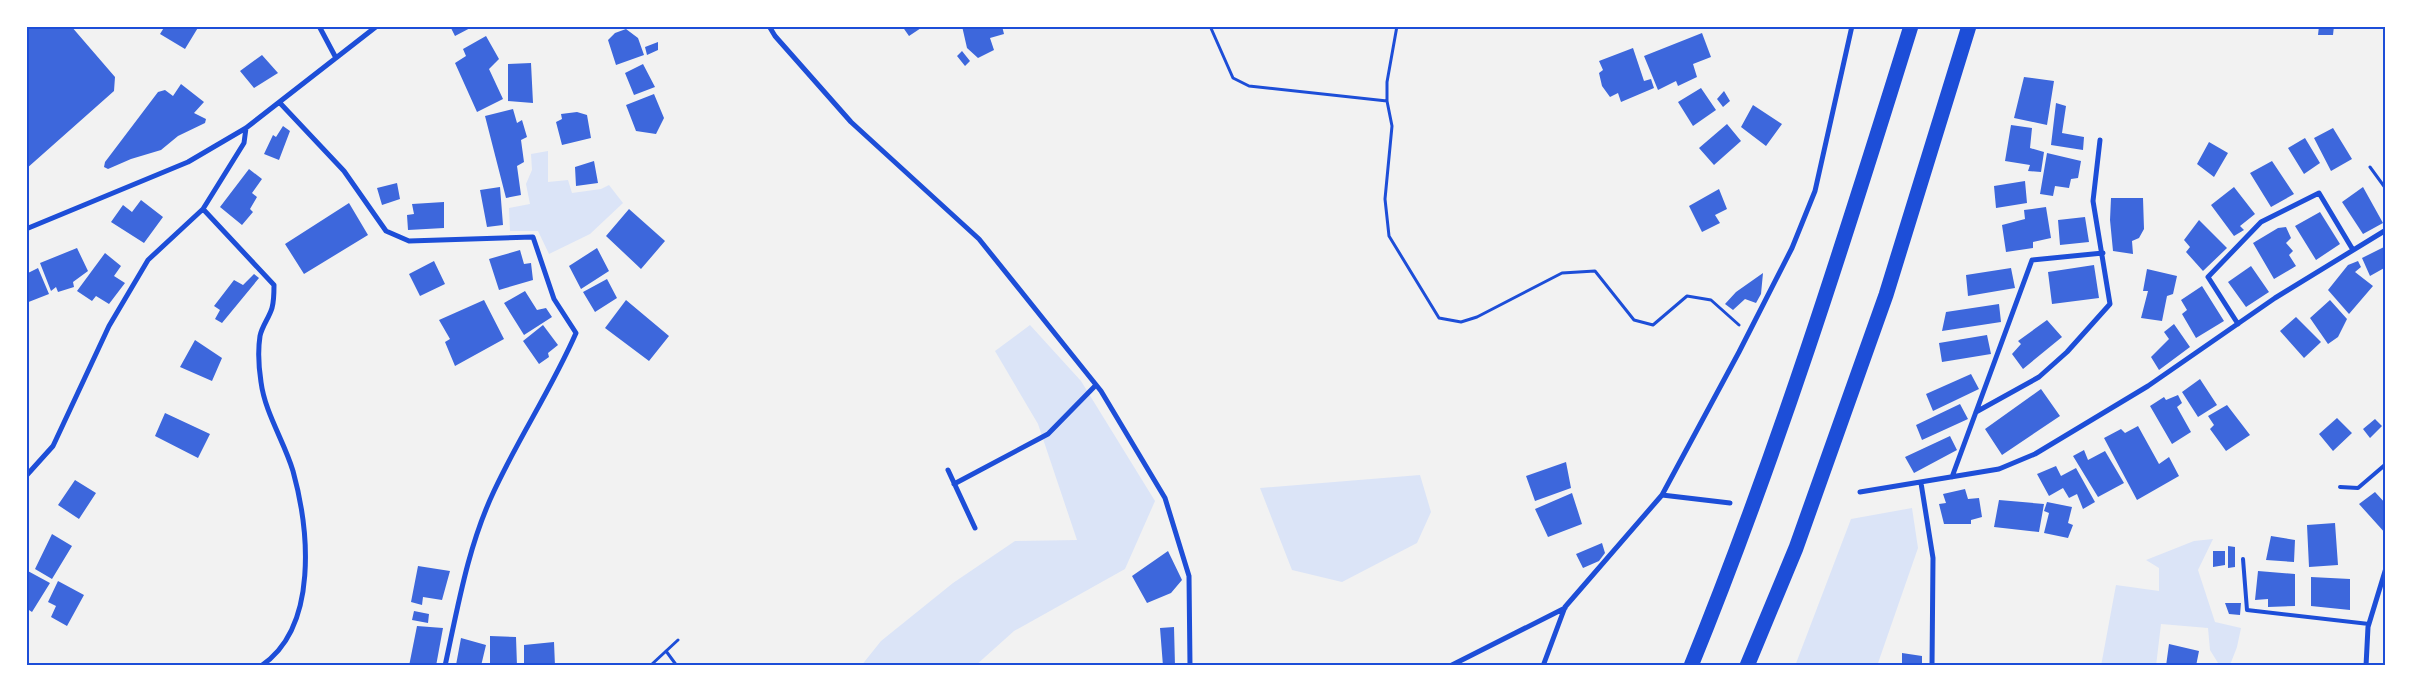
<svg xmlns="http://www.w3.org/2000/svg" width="2412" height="692" font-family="'DejaVu Sans',sans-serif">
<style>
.green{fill:#dbe4f7}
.building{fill:#3d67dc}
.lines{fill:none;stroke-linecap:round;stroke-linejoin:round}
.path{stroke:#1d4ed8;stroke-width:3}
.service{stroke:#1d4ed8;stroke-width:4}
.minor{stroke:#1d4ed8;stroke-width:5}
.motorway{stroke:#1d4ed8;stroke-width:15}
.neatline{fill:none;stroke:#1d4ed8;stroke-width:2}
</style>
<rect width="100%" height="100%" fill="#f2f2f2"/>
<path class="green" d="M548 151V182L568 180 572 193 601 189 609 185 623 203 590 234 549 254 538 231H510L509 208 530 204 526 184 532 170 531 154Z
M1030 325 1081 381 1155 501 1125 569 1014 631 975 666H861L881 641 953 583 1015 541 1077 540 1038 424 995 351Z
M1420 475 1431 512 1417 543 1342 582 1292 570 1260 488Z
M1912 508 1918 548 1877 666H1795L1851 519Z
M2213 539 2198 570 2215 622 2241 628 2237 647 2230 665 2218 663 2210 650 2208 628 2161 624 2156 666H2101L2116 585 2159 591V568L2146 560 2194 541Z"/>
<path class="building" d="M26 26H71L115 77 114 91 26 169Z
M165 26H199L185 49 160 34Z
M450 26H474L455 36Z
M902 26H924L909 36Z
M962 26H1002L1004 34 990 38 994 50 978 58 967 48Z
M2319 26H2334L2333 35H2318Z
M626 29 638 38 644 55 616 65 608 40 615 33Z
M1702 33 1711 57 1693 64 1697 77 1678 86 1676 81 1658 90 1644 56Z
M486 36 499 59 489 69 503 99 477 112 455 63 466 56 463 49Z
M658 42V50L647 55 645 47Z
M1633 48 1644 81 1651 79 1654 88 1621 102 1618 93 1610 97 1602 86 1599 73 1603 70 1599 61Z
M962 51 970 61 965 66 957 56Z
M262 55 278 73 254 88 240 71Z
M531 63 533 103 508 101V64Z
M643 64 655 87 634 95 625 73Z
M2024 77 2054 81 2047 125 2014 118Z
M181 84 204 102 194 113 206 119 205 123 178 136 161 150 131 159 108 169 104 167 105 162 158 92 165 90 173 96Z
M1701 88 1716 110 1693 126 1678 102Z
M1724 91 1730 101 1723 107 1717 99Z
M654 94 664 118 656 134 636 131 626 105Z
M2056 103 2066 106 2062 133 2084 137 2083 150 2051 145Z
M1753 105 1782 124 1766 146 1741 127Z
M513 109 517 123 522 120 527 137 521 140 524 162 517 166 521 195 506 198 485 116Z
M577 112 587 115 591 138 562 145 556 122 562 119 561 114Z
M1727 124 1741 141 1714 165 1699 148Z
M2011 125 2032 128 2030 148 2044 152 2041 172 2028 171 2030 165 2005 161Z
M283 126 290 131 279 160 264 154 273 135 276 137Z
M2333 128 2352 159 2331 171 2314 138Z
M2305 138 2320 163 2304 174 2288 148Z
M2209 142 2228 153 2214 177 2197 164Z
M2047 153 2081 161 2078 178 2071 179 2069 188 2055 186 2053 196 2040 194Z
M594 161 598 183 576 186 575 167Z
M2272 161 2294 194 2271 207 2250 173Z
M249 169 262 179 252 193 257 197 250 209 253 212 242 225 220 207Z
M2025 181 2027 203 1996 208 1994 186Z
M397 183 400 199 382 205 377 188Z
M500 187 503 225 487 227 480 190Z
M2234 187 2255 214 2240 226 2244 230 2234 236 2211 205Z
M2363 187 2383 223 2363 234 2342 202Z
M1719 189 1727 209 1715 215 1720 223 1702 232 1689 206Z
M2111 198H2143L2144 229 2139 238 2132 241 2133 254 2113 251 2110 220Z
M141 200 163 217 144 243 111 222 123 205 132 212Z
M444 202V228L408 230 407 215 414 214 412 204Z
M349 203 368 235 304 274 285 244Z
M2046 207 2051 238 2033 242V248L2006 252 2002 225 2025 219 2024 210Z
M629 209 665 241 641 269 606 236Z
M2320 212 2340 244 2316 260 2295 226Z
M2085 217 2089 242 2060 245 2058 220Z
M2199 220 2227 248 2203 271 2186 252 2190 247 2184 240Z
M2286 227 2291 238 2286 243 2293 251 2289 255 2296 266 2274 279 2253 243 2278 228Z
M2386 246V267L2370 276 2362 258Z
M77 248 88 271 73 282 74 287 58 292 56 287 51 291 40 263Z
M597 248 609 271 581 289 569 266Z
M520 250 524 264 531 263 533 280 499 290 489 259Z
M105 253 121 266 114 276 125 283 109 304 96 296 92 301 77 291Z
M434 261 445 284 420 296 409 274Z
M2358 261 2361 267 2355 272 2373 286 2349 314 2328 290 2348 265Z
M2094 265 2099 298 2052 304 2048 272Z
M2251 266 2269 292 2246 307 2228 282Z
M38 268 49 294 26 303V274Z
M2011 268 2015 288 1968 296 1966 275Z
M2147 269 2177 276 2173 294 2167 296 2162 321 2141 318 2148 291H2143Z
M1763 273 1761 294 1756 303 1745 299 1733 310 1725 304 1736 292Z
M254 274 259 278 222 323 215 319 220 310 214 306 234 280 243 285Z
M607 279 617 298 595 312 583 292Z
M2202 286 2224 321 2196 338 2182 314 2187 310 2181 300Z
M525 291 537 310 546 308 552 317 524 335 504 303Z
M484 300 504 339 455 366 445 342 450 339 439 320Z
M626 300 669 336 649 361 605 328Z
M2330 300 2347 319 2338 337 2328 344 2310 318Z
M1999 304 2001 322 1942 331 1946 312Z
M2296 317 2321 342 2304 358 2280 331Z
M2047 320 2062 337 2023 369 2012 354 2021 344 2018 341Z
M2174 324 2190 347 2159 370 2151 357 2169 339 2164 332Z
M543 325 558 345 548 353 549 357 539 364 523 341Z
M1987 335 1991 354 1942 362 1939 343Z
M195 340 222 358 212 381 180 367Z
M1971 374 1979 389 1933 411 1926 394Z
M2200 379 2217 405 2198 417 2182 392Z
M2041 389 2060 416 2002 455 1985 429Z
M2178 395 2182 403 2177 407 2191 432 2172 444 2150 406 2164 397 2166 400Z
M1960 404 1968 419 1922 440 1916 425Z
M2227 405 2250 435 2226 451 2210 429 2214 425 2208 416Z
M165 413 210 434 198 458 155 436Z
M2337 418 2352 433 2333 451 2319 434Z
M2375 419 2382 426 2370 438 2363 429Z
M2138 426 2159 464 2169 457 2179 476 2137 500 2104 438 2121 429 2125 433Z
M1950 436 1957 450 1914 473 1905 457Z
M2084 450 2088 460 2105 451 2124 483 2098 497 2073 456Z
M1566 462 1571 488 1535 501 1526 476Z
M2056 466 2061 476 2076 468 2095 502 2083 509 2077 494 2069 498 2063 488 2049 496 2037 474Z
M75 480 96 493 79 519 58 505Z
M1965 489 1968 499 1979 498 1982 517 1971 520V524H1944L1939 504 1946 503 1943 494Z
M2375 492 2386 504V534L2359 504Z
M1572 493 1582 524 1548 537 1535 509Z
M1999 500 2044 504 2039 532 1994 527Z
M2047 502 2072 507 2068 523 2073 525 2068 538 2044 533 2049 513 2044 511Z
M2335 523 2338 565 2309 567 2307 525Z
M52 534 72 546 52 579 35 569Z
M2271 536 2295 540 2294 562 2266 560Z
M1602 543 1605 553 1599 561 1583 568 1576 554Z
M2228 546 2235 547V567L2228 568Z
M1168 551 1182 580 1171 593 1147 603 1132 576Z
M2213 551H2225V565L2213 567Z
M418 566 450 571 442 600 423 597 422 605 411 602Z
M26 570 50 583 32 612 26 608Z
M2258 571 2295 574V606L2268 607V599L2255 600Z
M2311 577 2350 579V610L2311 606Z
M58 581 84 595 67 626 51 617 56 606 48 602Z
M2225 603H2241L2240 615 2229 614Z
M414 611 429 614 428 623 412 620Z
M417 626 443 628 436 666H409Z
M1174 627 1175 666H1163L1160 628Z
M490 636 516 637 517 666H490Z
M461 638 486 645 481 666 456 665Z
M554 642 555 666H524V645Z
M2169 644 2199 651 2196 666H2166Z
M1902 653 1922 656V665L1902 664Z"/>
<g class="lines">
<path class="path" d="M1210 26 1233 78 1249 86 1387 101
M1397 26 1387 82V101L1392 126 1385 199 1389 236 1439 318 1461 322 1477 317 1562 273 1595 271 1634 320 1653 325 1687 296 1711 300 1739 325
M2370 167 2386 189
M666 651 677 666
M651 665 678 640"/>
<path class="service" d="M2340 487 2358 488 2386 464
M2243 559 2247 610 2369 624"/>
<path class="minor" d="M319 26 336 58
M769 26 775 36 851 122 979 239 1101 391 1165 498 1189 576 1190 666
M280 103 344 171 386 231 409 241 533 237 554 299 576 333C552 388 519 437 494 491 468 546 458 606 445 666
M203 209 274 285C274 293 274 301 272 308 269 318 262 326 260 336 258 349 259 369 261 382 265 413 284 441 293 471 309 529 319 627 261 666
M26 229 188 162 246 128 377 26
M2238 324 2208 277 2261 222 2319 193 2353 250
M1976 412 2039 377 2067 352 2110 304 2093 201 2100 140
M948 470 975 528
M26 476 53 446 109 326 148 260 203 209 244 143 246 128
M1952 477 2032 260 2103 253
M1921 483 1933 558 1932 666
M954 484 1048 434 1096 385
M1860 492 1999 469 2035 454 2148 386 2275 298 2386 230
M1662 495 1730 503
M1450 666 1565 608
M1543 666 1565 607 1662 495 1739 352 1792 248 1815 191 1852 26
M2366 666 2368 627 2386 568"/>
<path class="motorway" d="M1691 666C1776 457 1844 242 1911 26
M1747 666 1796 548 1886 295 1969 26"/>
</g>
<rect width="2412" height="692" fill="none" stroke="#ffffff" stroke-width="55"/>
<rect x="28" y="28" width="2356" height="636" class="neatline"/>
</svg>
